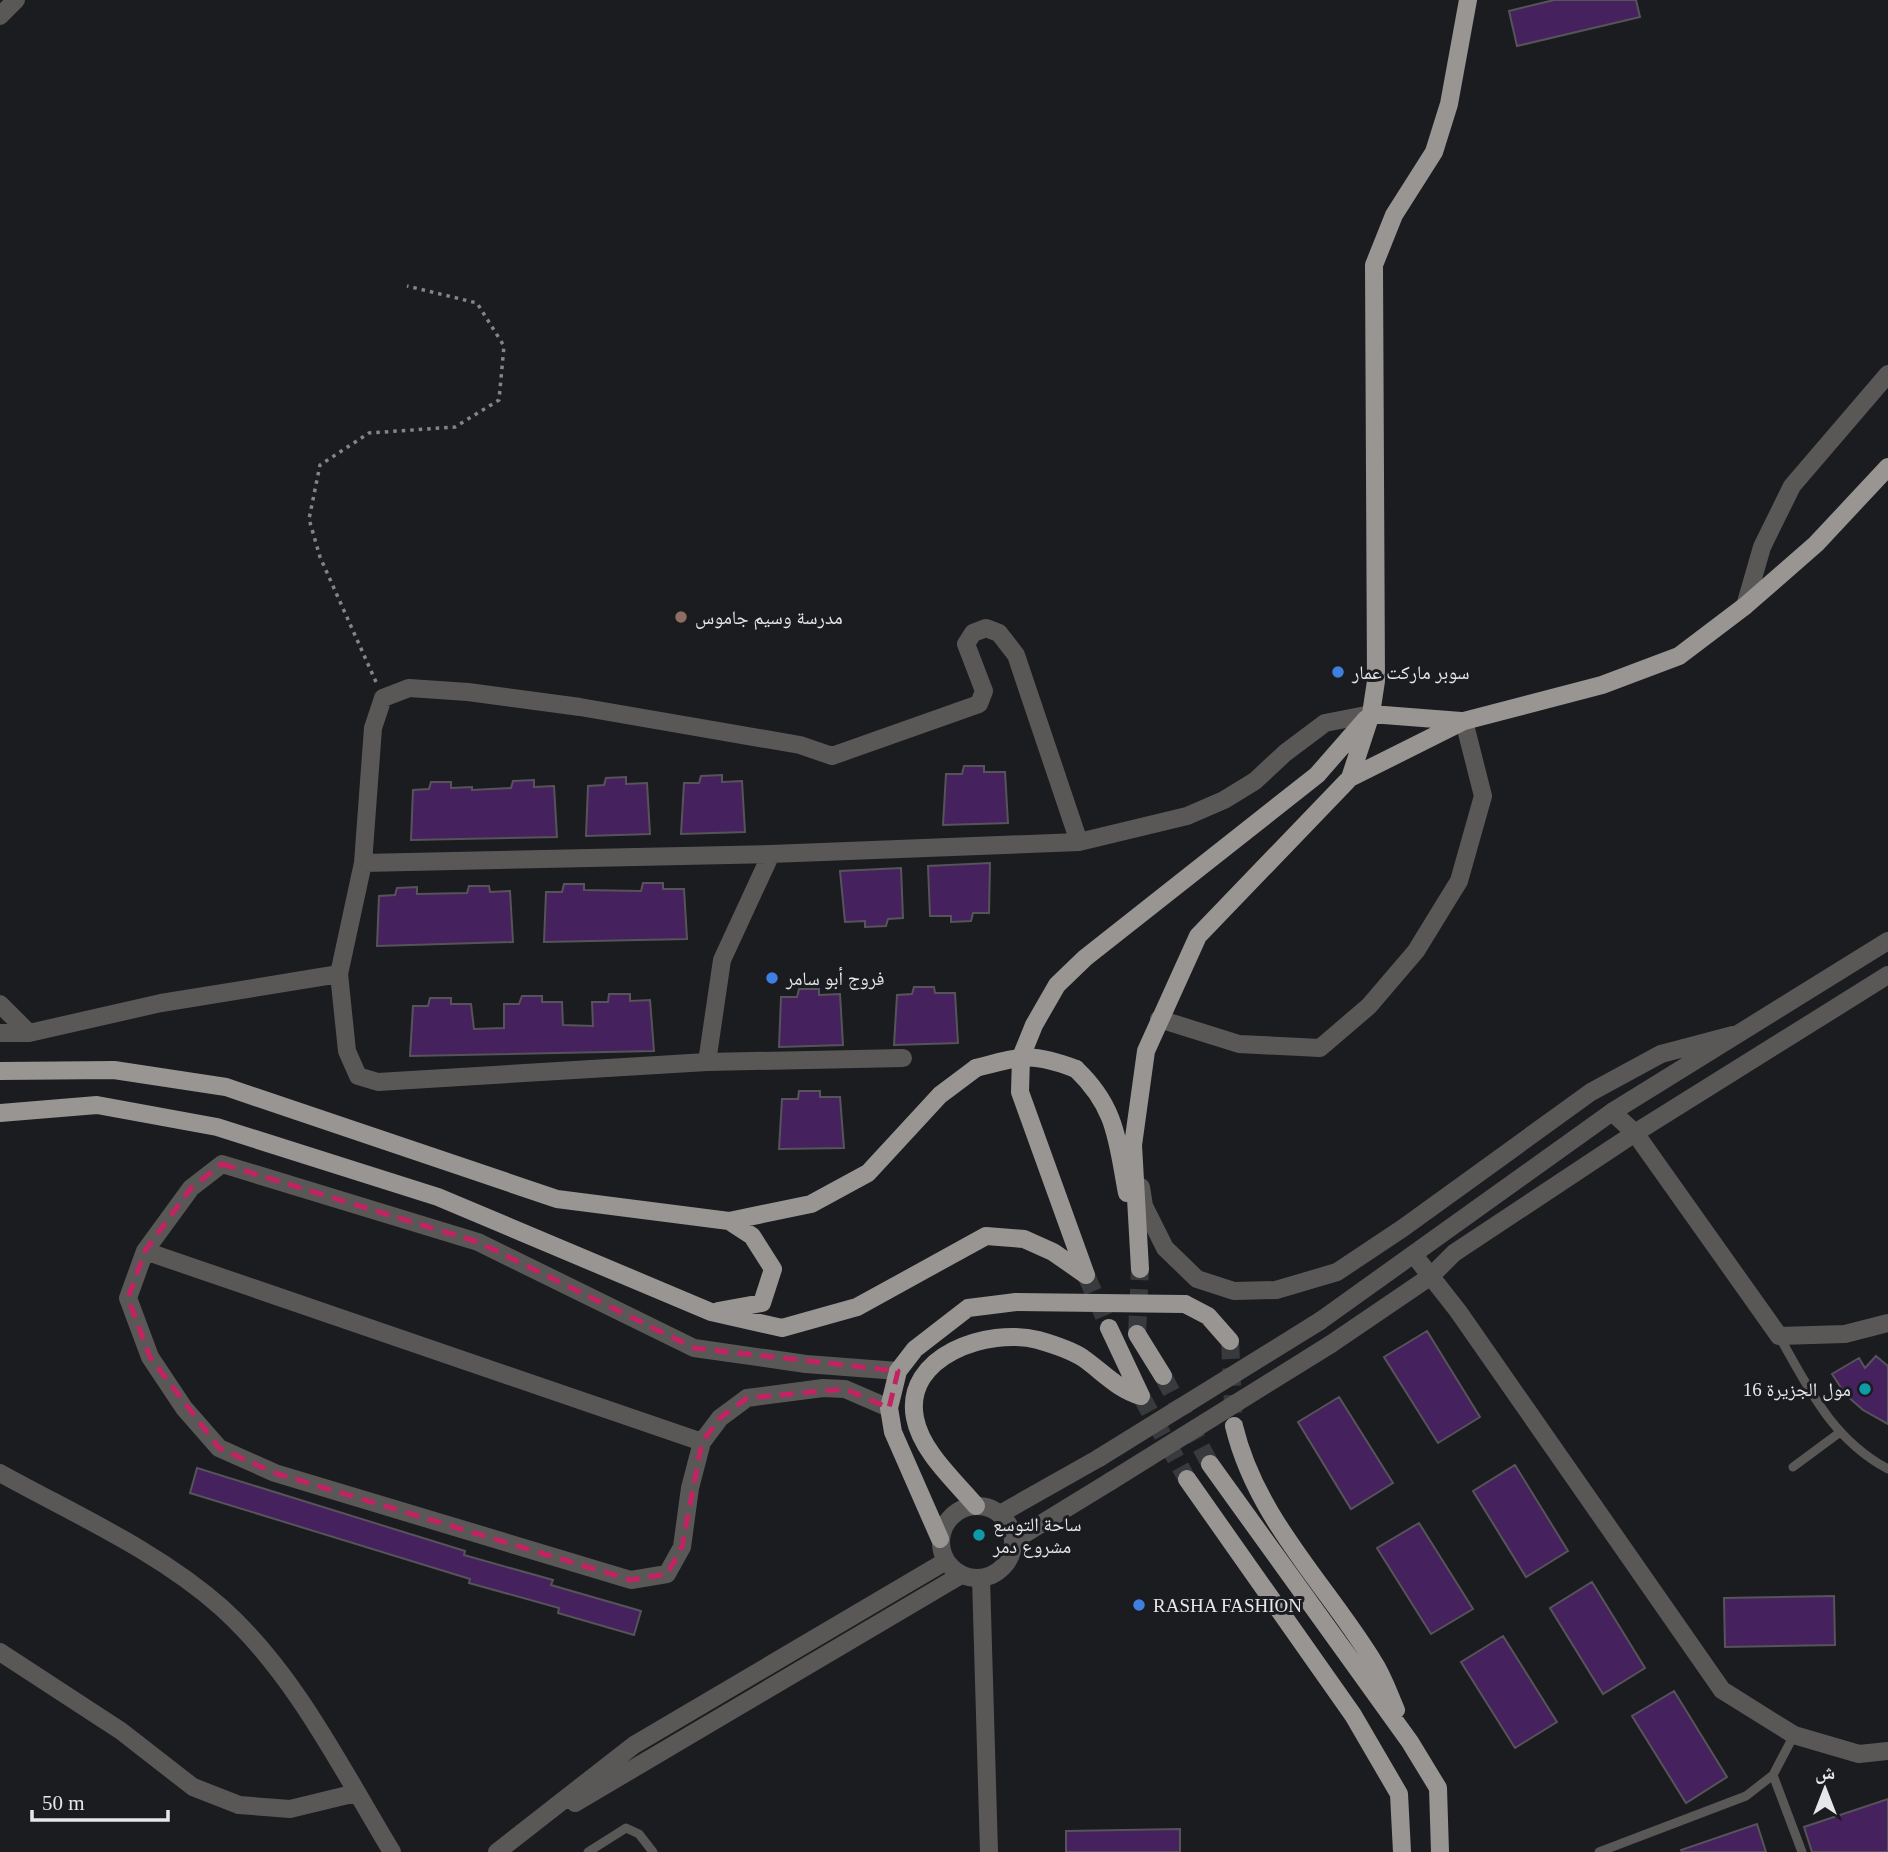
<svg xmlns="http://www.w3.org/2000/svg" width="1888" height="1852" font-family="'Times New Roman','Noto Naskh Arabic',serif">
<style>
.building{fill:#45215e;stroke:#565458;stroke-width:2}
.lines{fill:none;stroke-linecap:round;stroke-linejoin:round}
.primary-tunnel{stroke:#393a3e;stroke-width:18;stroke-dasharray:18 9;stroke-linecap:butt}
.path{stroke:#848588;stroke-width:3.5;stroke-dasharray:3.5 5;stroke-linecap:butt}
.service{stroke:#5a5857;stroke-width:9}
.minor{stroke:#5a5857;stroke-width:18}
.tertiary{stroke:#5a5857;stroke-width:18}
.primary{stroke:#999592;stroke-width:18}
.tertiary-bridge{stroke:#5a5857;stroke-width:18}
.primary-bridge{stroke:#999592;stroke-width:18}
.marked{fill:none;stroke:#c42262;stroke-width:5;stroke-dasharray:14 9;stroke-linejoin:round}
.education-dot{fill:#8d6e63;stroke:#1b1c20;stroke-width:2.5}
.shop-dot{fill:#3f7fe0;stroke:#1b1c20;stroke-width:2.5}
.culture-dot{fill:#0f9aa8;stroke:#1b1c20;stroke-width:2.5}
.labels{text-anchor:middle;stroke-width:6;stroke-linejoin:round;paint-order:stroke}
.poi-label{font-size:19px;fill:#e6e7e9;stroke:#1b1c20;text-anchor:start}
</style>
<rect width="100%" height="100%" fill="#1b1c20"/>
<path class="building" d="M1554 0H1636L1640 17 1517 46 1509 11Z
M964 766H984V772H1005L1008 823 943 825 946 774H962Z
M722 775V782L742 781 745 832 681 834 684 783H699L701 776Z
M626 777V784L647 783 650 834 586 836 588 786 604 785 606 778Z
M534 780V787L554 786 557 837 411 840 413 790 429 789 431 782H451V788L472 787V790L511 788 513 781Z
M990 863 989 913H973L971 921 951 922V916H930L928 866Z
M901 868 903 918 888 919 886 926 865 927V921L845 922 840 871Z
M643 883H663V889H684L687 939 544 942 546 892H562L564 884H584V890L641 891Z
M469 886H489L490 892 510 891 513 942 377 946 379 896 395 895 397 888 417 887V894L467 893Z
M914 987H934L935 993H955L958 1043 894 1045 897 995 912 994Z
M799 989H819V995L840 994 843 1045 779 1047 781 997H797Z
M609 994H630V1001L650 1000 654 1051 410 1056 413 1006H428L430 998H451V1004H471L474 1029 504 1028V1004H519L522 996H542V1002H562L563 1025 593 1026 592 1002H608Z
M799 1091H820V1097H840L844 1148 779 1149 782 1099H798Z
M1427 1331 1480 1417 1438 1443 1384 1357Z
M1876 1356 1888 1366V1424L1863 1410 1846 1395 1832 1374 1859 1358 1865 1368Z
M1339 1397 1393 1483 1351 1509 1298 1422Z
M1515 1465 1568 1551 1526 1577 1473 1491Z
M197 1468 465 1551 464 1555 553 1580 551 1585 641 1611 634 1635 558 1613 559 1608 469 1583 470 1579 190 1493Z
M1419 1523 1473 1609 1431 1634 1377 1548Z
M1592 1582 1645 1668 1603 1694 1550 1608Z
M1834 1596 1835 1645 1725 1647 1724 1598Z
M1503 1636 1557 1722 1515 1748 1461 1662Z
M1674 1691 1727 1777 1686 1803 1632 1716Z
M1888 1799V1852H1812L1804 1827Z
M1757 1824 1766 1852H1682L1681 1850Z
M1180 1829V1852H1066V1831Z"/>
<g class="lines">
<path class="primary-tunnel" d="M1086 1275 1109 1328
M1137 1334 1140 1269
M1230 1341 1234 1426
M1163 1376 1210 1464
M1141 1396 1187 1479"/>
<path class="path" d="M376 682 320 557 309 519 320 465 369 433 455 427 499 400 504 346 477 303 407 286"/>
<path class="service" d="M1779 1336C1809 1389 1832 1439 1888 1469
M1793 1467 1839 1433
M1773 1775 1802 1852
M588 1852 626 1828 639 1834 653 1852
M1599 1852 1746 1796 1773 1775 1794 1735"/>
<path class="minor" d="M0 16 16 0
M1745 606 1762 547 1792 486 1888 374
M363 863 771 854 1079 842 1187 816 1224 800 1255 781 1285 753 1325 723 1371 714
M0 1004 29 1033
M1159 1019 1239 1044 1320 1048 1369 1006 1416 951 1459 881 1483 796 1464 721
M0 1033H29L161 1003 339 974
M903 1058 707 1062 378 1082 358 1076 347 1051 339 974 363 863 373 728 383 698 409 688 468 692 580 707 800 745 832 756 979 704 984 691 966 644 973 633 986 628 999 633 1016 655 1079 842
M707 1062 722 960 771 854
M1612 1112 1635 1133 1779 1336 1845 1334 1888 1323
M145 1251 702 1442
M1414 1255 1458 1311 1722 1690 1794 1735 1859 1754 1888 1751
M889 1408 845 1389 823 1388 747 1398 720 1418 702 1442 690 1488 682 1547 667 1574 631 1580 275 1473 219 1448 184 1408 150 1357 128 1298 145 1251 191 1188 222 1164 478 1242 694 1348 806 1364 898 1371
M0 1473C74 1514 158 1551 222 1608 296 1675 341 1768 392 1852
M0 1652 121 1731 193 1787 239 1805 290 1809 356 1793"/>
<path class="tertiary" d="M1141 1187 1144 1206 1165 1248 1197 1279 1234 1291 1276 1290 1337 1272 1403 1228 1591 1092 1661 1054 1733 1035
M1320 1321 1612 1112 1888 941
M1331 1344 1431 1276 1454 1253 1635 1133 1888 975
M941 1542a36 36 0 1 1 72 0a36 36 0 1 1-72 0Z
M1000 1514 1099 1458
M1013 1541 1111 1481
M981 1578 989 1852
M575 1803 961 1575
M497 1852 634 1745 946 1561"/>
<path class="primary" d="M1371 714 1461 721
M1350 778 1464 721 1602 685 1679 656 1745 606 1816 544 1888 467
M1076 1069C1117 1108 1117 1141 1127 1193
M0 1071 114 1070 226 1087 557 1199 729 1221 811 1204 868 1173 940 1095 976 1068
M0 1113 97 1105 217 1127 438 1197 711 1312 782 1328 857 1307 986 1236 1024 1239 1053 1252 1086 1275
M1140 1269 1133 1145 1146 1051 1198 936 1350 778 1371 714 1376 681 1374 265 1394 215 1434 152 1449 104 1468 0
M1086 1275 1020 1092 1021 1057 1034 1025 1057 985 1085 958 1317 775 1366 719
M1185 1304 1208 1316 1230 1341
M718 1311 762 1303 773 1269 752 1236 729 1221
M1109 1328 1141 1396
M1137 1334 1163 1376
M1234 1426C1256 1518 1325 1583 1373 1661 1383 1676 1389 1694 1396 1710
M1210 1464 1410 1742 1438 1788 1440 1852
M1187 1479 1353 1715 1399 1794 1402 1852
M976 1506C955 1481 921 1451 915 1418 903 1356 988 1327 1038 1340 1052 1344 1071 1350 1083 1358 1103 1372 1117 1389 1141 1396
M940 1539 893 1432 889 1408 898 1371 915 1349 968 1308 1016 1302"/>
<path class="tertiary-bridge" d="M1099 1458 1320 1321
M1111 1481 1331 1344"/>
<path class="primary-bridge" d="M976 1068C1022 1056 1031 1052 1076 1069
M1016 1302 1185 1304"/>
</g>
<path class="marked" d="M222 1164 478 1242 694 1348 898 1371 889 1408 845 1389 747 1398 720 1418 702 1442 682 1547 667 1574 631 1580 275 1473 219 1448 150 1357 128 1298 145 1251 191 1188Z"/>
<circle class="education-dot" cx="681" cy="617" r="7"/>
<g class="shop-dot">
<circle cx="1338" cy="672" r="7"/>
<circle cx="772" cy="978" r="7"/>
<circle cx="1139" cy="1605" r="7"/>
</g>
<g class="culture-dot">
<circle cx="1865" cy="1389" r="7"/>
<circle cx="979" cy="1535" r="7"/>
</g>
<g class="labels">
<g class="poi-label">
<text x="695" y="624">مدرسة وسيم جاموس</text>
<text x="1352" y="679">سوبر ماركت عمار</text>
<text x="786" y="985">فروج أبو سامر</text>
<text x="1851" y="1396" text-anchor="end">مول الجزيرة 16</text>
<text x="993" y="1531">ساحة التوسع<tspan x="993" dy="22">مشروع دمر</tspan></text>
<text x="1153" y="1612">RASHA FASHION</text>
</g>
</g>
<g transform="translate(1825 1789)" stroke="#1b1c20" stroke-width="5" paint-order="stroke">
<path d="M0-5L12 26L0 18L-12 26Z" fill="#e6e7e9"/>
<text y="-10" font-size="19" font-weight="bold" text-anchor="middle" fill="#e6e7e9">ش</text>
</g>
<path d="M32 1810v10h136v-10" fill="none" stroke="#e6e7e9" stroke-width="3.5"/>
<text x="42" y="1810" font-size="21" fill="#e6e7e9" stroke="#1b1c20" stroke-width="5" paint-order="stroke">50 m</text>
</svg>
